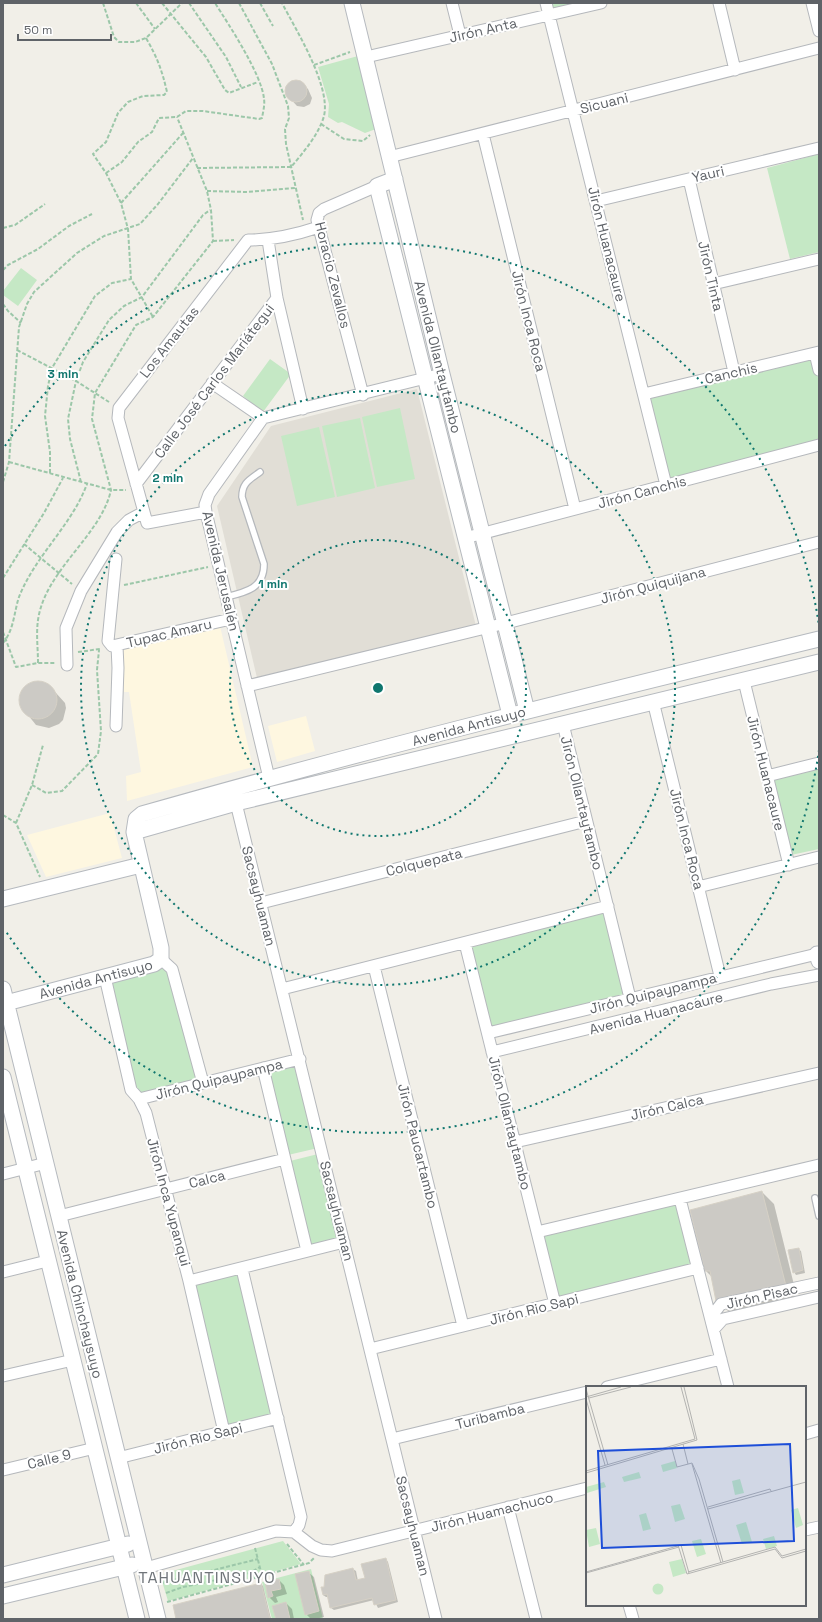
<svg xmlns="http://www.w3.org/2000/svg" width="822" height="1622" font-family="'Space Grotesk',sans-serif">
<style>
.commercial{fill:#fef7e0}
.education{fill:#e1ded6}
.green{fill:#c5e8c5}
.shadow{fill:#0003}
.building{fill:#cccac5;stroke:#d6d1c6}
.lines{fill:none;stroke-linecap:round;stroke-linejoin:round}
.lane-casing{stroke:#b5b8bc;stroke-width:8}
.street-casing{stroke:#b5b8bc;stroke-width:13}
.secondary-casing{stroke:#b6babf;stroke-width:17}
.path{stroke:#9cc7a9;stroke-width:2;stroke-dasharray:4 2;stroke-linecap:butt}
.lane{stroke:#fff;stroke-width:5.5}
.street{stroke:#fff;stroke-width:11}
.secondary{stroke:#fff;stroke-width:15}
.ring{fill:none;stroke:#0f766e;stroke-width:2;stroke-dasharray:2 4}
.labels{text-anchor:middle;stroke-width:4;stroke-linejoin:round;paint-order:stroke}
.street-label{font-size:14px;fill:#5f6368;stroke:#fff}
.quarter-label{font-size:16px;letter-spacing:1px;fill:#70757a;stroke:#fff}
.inset-road{fill:none;stroke:#b3b3b1;stroke-width:1}
.view{fill:#1d4ed8;fill-opacity:0.15;stroke:#1d4ed8;stroke-width:2}
.inset-edge{fill:none;stroke:#5f6368;stroke-width:2}
.centre{fill:#0f766e;stroke:#fff;stroke-width:2}
.ring-label{font-size:12px;text-anchor:middle;font-weight:bold;fill:#0f766e;stroke:#fff;stroke-width:4;stroke-linejoin:round;paint-order:stroke}
</style>
<rect width="100%" height="100%" fill="#f1efe8"/>
<path class="commercial" d="M220 626 253 767 127 801 126 776 141 772 129 692H124L119 651Z
M306 716 315 751 277 762 268 726Z
M110 813 122 858 46 877 27 835Z"/>
<path class="education" d="M417 389 476 626 257 678 217 506 271 426Z"/>
<path class="green" d="M552 3H588L554 11Z
M358 56 376 129 365 133 342 122 338 123 328 117 329 104 318 67Z
M819 154V252L790 259 767 168Z
M21 268 37 280 18 306 3 295V291Z
M813 357 819 382V441L669 482 648 396Z
M270 359 291 374 263 412 243 396Z
M400 408 415 479 377 487 362 417Z
M360 418 375 488 337 497 322 426Z
M319 427 335 497 297 506 281 436Z
M819 767V849L791 855 772 779Z
M603 913 624 994 492 1027 472 947Z
M168 966 197 1079 138 1094 110 980Z
M297 1064 318 1148 288 1155 267 1071Z
M318 1154 338 1238 309 1246 290 1161Z
M677 1203 692 1265 558 1299 543 1234Z
M239 1272 274 1415 226 1427 193 1284Z
M283 1541 301 1564 168 1601 161 1578 165 1573Z
M311 1569 323 1619H272L262 1582Z"/>
<path class="shadow" d="M296 81 302 83 308 89 312 98 310 104 304 107 297 106 287 95V86Z
M37 682 48 684 65 703 66 708 63 720 59 724 49 728 36 725 20 705 21 692 31 683Z
M762 1192 774 1204 797 1297 729 1312 717 1300 712 1277 706 1271Z
M798 1249 801 1251 805 1273 796 1275 794 1272Z
M386 1559 388 1562 398 1602 378 1608 374 1600 334 1610 331 1608 329 1597H326L323 1595 325 1587 353 1569 356 1571 358 1581 366 1579Z
M308 1572 314 1577 324 1617 315 1619H311L306 1614Z
M279 1580 284 1585 287 1594 276 1597 278 1602 275 1603 269 1597 266 1583Z
M261 1584 263 1586 271 1619H177Z
M286 1603 292 1609 294 1619H277Z"/>
<path class="building" d="M285 91a11 11 0 1 1 22 0a11 11 0 1 1-22 0Z
M19 700a19 19 0 1 1 38 0a19 19 0 1 1-38 0Z
M762 1191 786 1286 716 1301 710 1271H705L690 1210Z
M799 1248 803 1270 793 1273 788 1250Z
M386 1558 396 1600 374 1605 372 1598 330 1608 327 1594 323 1595 321 1587H324L325 1575 353 1568 356 1580 365 1578 361 1564Z
M309 1571 319 1611 305 1615 295 1574Z
M279 1579 281 1589 271 1591 273 1596 268 1598 265 1582Z
M261 1583 270 1619H176L173 1605Z
M286 1602 290 1619H276L272 1606Z"/>
<g class="lines">
<g class="lane-casing">
<path id="lane" d="M226 597C247 592 264 588 264 564L242 497C242 483 249 480 260 472
M815 1198 819 1216"/>
</g>
<g class="street-casing">
<path id="street" d="M452 3 460 35
M546 3 666 485
M719 3 735 70
M812 3 819 31
M366 57 601 3
M483 134 575 509
M389 157 819 48
M689 179 734 372
M596 201 819 148
M268 240 277 298 303 409
M713 284 819 259
M815 353 819 370
M212 383 263 418
M644 394 819 352
M363 395 317 220 319 213 324 209 377 186
M136 484 277 298
M206 512 147 523 118 418 119 408 248 240C273 240 295 235 319 227
M465 538 819 445
M116 559 108 641 112 646 231 619
M67 665 66 628 81 591 117 532 129 520 144 512
M744 681 789 865
M247 686 506 623 819 542
M653 701 720 976
M563 724 630 998
M116 726 118 668 117 646
M767 776 819 763
M269 778 206 512 205 505 209 494 263 418 442 374
M236 803 436 1619
M698 887 819 857
M261 903 586 821
M465 943 555 1304
M161 959 172 969 203 1083
M374 966 463 1326
M105 977 131 1090 139 1099 146 1113 189 1281 224 1432
M282 989 608 906
M488 1033 817 954
M492 1052 771 984 819 975
M263 1068 307 1251
M139 1099 300 1059
M515 1142 819 1073
M3 1174 46 1163
M680 1199 728 1387
M59 1216 285 1159
M537 1232 819 1165
M242 1269 301 1517 299 1525 294 1532
M3 1272 47 1261
M189 1281 344 1242
M711 1317 721 1304 819 1283
M714 1329 723 1319 819 1297
M370 1349 698 1268
M3 1376 73 1360
M607 1387 721 1359
M805 1434 819 1430
M392 1439 587 1392
M118 1458 278 1418
M3 1470 95 1448
M508 1507 536 1619
M805 1530 819 1527
M146 1568 276 1531 294 1532 312 1546 321 1550 332 1551 587 1488
M629 1605 633 1619"/>
</g>
<g class="secondary-casing">
<path id="secondary" d="M352 3 442 374 527 711
M395 179 377 186 510 715
M134 832 236 803 819 662
M3 899 141 865
M819 954H817L819 961
M3 989 158 1619
M6 1003 154 964 161 959V948L134 832 136 819 142 814C366 750 593 694 819 639
M3 1077 137 1619
M3 1575 128 1544
M3 1596 132 1565"/>
</g>
<path class="path" d="M103 3 114 37 119 42H135L146 38 182 3
M136 3 155 29
M162 3 206 57 225 90 229 93 258 82
M189 3 226 57 241 87
M239 3 272 64 288 106 289 118 285 129 286 144 303 220
M260 3 273 26
M146 38C157 57 162 70 167 92L164 95 143 96 128 102 118 113 106 142 93 154 106 173 121 203 128 229 131 279 153 317
M314 65 350 52
M321 124 344 139 363 141 370 135
M197 168 291 167C303 153 319 134 324 116 331 86 296 30 282 3
M106 173 122 162 138 142 152 132 159 118 177 117 186 111H203L259 119 262 118C263 112 265 105 264 99 262 75 229 25 215 3
M207 191 247 192 295 188
M121 203 183 133
M3 228 15 225 45 204
M213 241 234 240
M3 270 8 265 38 249 69 226 92 214
M3 304 8 311 21 323
M17 350 76 381 109 402
M9 462 111 490H126
M50 473V452L45 416 48 386 52 368 95 296 112 283 131 279
M3 482 9 462 19 327 27 304 34 292 77 253 104 236 140 224 158 204 193 158
M81 482 70 439 68 419 76 381 83 362 109 320 124 306 142 297 203 215 210 210
M24 544 72 584
M3 578 44 513 63 478
M124 585 208 567
M3 632 16 667 38 663H55
M3 643C14 630 14 612 19 597 35 556 72 525 87 484
M78 652 100 649
M38 663C38 649 36 634 38 620 45 570 101 536 111 490L92 419 95 393 136 325 153 317 213 241 211 210 207 191 177 117
M32 785 46 793 62 791 98 754 101 731 97 670 99 650
M3 815 16 823 40 877
M16 823 32 785 43 745
M287 1544 304 1565
M255 1548 262 1576
M162 1583 258 1559
M166 1593 183 1587 250 1573 260 1567
M167 1602 309 1563 314 1558"/>
<use href="#lane" class="lane"/>
<use href="#street" class="street"/>
<use href="#secondary" class="secondary"/>
</g>
<g class="ring">
<circle cx="378" cy="688" r="148"/>
<circle cx="378" cy="688" r="297"/>
<path d="M819 750A445 445 0 0 1 5 930M5 446A445 445 0 0 1 819 626"/>
</g>
<g class="labels">
<g class="street-label">
<text transform="translate(483 30) rotate(-13)" y="5">Jirón Anta</text>
<text transform="translate(604 103) rotate(-14)" y="5">Sicuani</text>
<text transform="translate(708 174) rotate(-13)" y="5">Yauri</text>
<text transform="translate(607 244) rotate(76)" y="5">Jirón Huanacaure</text>
<text transform="translate(333 275) rotate(76)" y="5">Horacio Zevallos</text>
<text transform="translate(711 276) rotate(77)" y="5">Jirón Tinta</text>
<text transform="translate(529 321) rotate(76)" y="5">Jirón Inca Roca</text>
<text transform="translate(169 342) rotate(-52)" y="5">Los Amautas</text>
<text transform="translate(438 357) rotate(76)" y="5">Avenida Ollantaytambo</text>
<text transform="translate(731 373) rotate(-13)" y="5">Canchis</text>
<text transform="translate(214 381) rotate(-53)" y="5">Calle José Carlos Mariátegui</text>
<text transform="translate(642 492) rotate(-15)" y="5">Jirón Canchis</text>
<text transform="translate(221 571) rotate(77)" y="5">Avenida Jerusalén</text>
<text transform="translate(653 585) rotate(-15)" y="5">Jirón Quiquijana</text>
<text transform="translate(169 633) rotate(-13)" y="5">Tupac Amaru</text>
<text transform="translate(469 726) rotate(-15)" y="5">Avenida Antisuyo</text>
<text transform="translate(766 773) rotate(76)" y="5">Jirón Huanacaure</text>
<text transform="translate(582 803) rotate(76)" y="5">Jirón Ollantaytambo</text>
<text transform="translate(687 839) rotate(76)" y="5">Jirón Inca Roca</text>
<text transform="translate(424 862) rotate(-14)" y="5">Colquepata</text>
<text transform="translate(259 896) rotate(76)" y="5">Sacsayhuaman</text>
<text transform="translate(96 979) rotate(-15)" y="5">Avenida Antisuyo</text>
<text transform="translate(653 993) rotate(-14)" y="5">Jirón Quipaypampa</text>
<text transform="translate(656 1013) rotate(-14)" y="5">Avenida Huanacaure</text>
<text transform="translate(219 1079) rotate(-14)" y="5">Jirón Quipaypampa</text>
<text transform="translate(667 1107) rotate(-13)" y="5">Jirón Calca</text>
<text transform="translate(510 1123) rotate(76)" y="5">Jirón Ollantaytambo</text>
<text transform="translate(418 1146) rotate(76)" y="5">Jirón Paucartambo</text>
<text transform="translate(207 1179) rotate(-14)" y="5">Calca</text>
<text transform="translate(169 1202) rotate(75)" y="5">Jirón Inca Yupanqui</text>
<text transform="translate(337 1211) rotate(76)" y="5">Sacsayhuaman</text>
<text transform="translate(762 1296) rotate(-13)" y="5">Jirón Pisac</text>
<text transform="translate(80 1304) rotate(76)" y="5">Avenida Chinchaysuyo</text>
<text transform="translate(534 1309) rotate(-14)" y="5">Jirón Rio Sapi</text>
<text transform="translate(490 1416) rotate(-14)" y="5">Turibamba</text>
<text transform="translate(198 1438) rotate(-14)" y="5">Jirón Rio Sapi</text>
<text transform="translate(49 1459) rotate(-14)" y="5">Calle 9</text>
<text transform="translate(492 1512) rotate(-14)" y="5">Jirón Huamachuco</text>
<text transform="translate(413 1526) rotate(76)" y="5">Sacsayhuaman</text>
</g>
<g class="quarter-label">
<text x="207" y="1583">TAHUANTINSUYO</text>
</g>
</g>
<g transform="translate(586 1386)">
<rect width="220" height="220" fill="#f1efe8"/>
<path d="M89 75 91 82 77 86 75 79ZM53 86 55 92 38 96 36 91ZM154 93 158 107 149 109 146 95ZM18 96 20 101 1 107 0 101ZM94 118 99 133 89 136 85 120ZM212 122 217 139 210 142 205 124ZM60 127 65 143 57 145 53 129ZM160 136 166 156 156 158 150 139ZM10 142 14 158 3 161 0 144ZM188 150 191 160 180 163 177 153ZM115 153 120 168 111 171 106 155ZM96 173 100 187 87 191 83 176ZM66.5 203a5.5 5.5 0 1 1 11 0a5.5 5.5 0 1 1-11 0Z" fill="#c5e8c5"/>
<path class="inset-road" d="M0 3 22 79M0 11 35 1M3 12 45 1M0 13 19 79M97 58 102 78M86 63 91 81 106 77M106 77 113 93 137 176M106 78 135 177M0 85 109 53 95 1M0 87 111 54 98 1M122 121 184 103 185 105M122 123 220 96M92 159 101 188 189 163 196 172 220 165M0 186 95 159 103 187M102 186 189 161 196 170 220 163M0 187 93 161"/>
<path class="view" d="M204 58 208 155 16 162 12 65Z"/>
<rect width="220" height="220" class="inset-edge"/>
</g>
<circle cx="378" cy="688" r="6" class="centre"/>
<g class="ring-label">
<text x="63" y="378">3 min</text>
<text x="168" y="482">2 min</text>
<text x="273" y="588">1 min</text>
</g>
<rect width="822" height="1622" fill="none" stroke="#5f6368" stroke-width="8"/>
<path d="M18 34v6h93v-6" fill="none" stroke="#5f6368" stroke-width="2"/>
<text x="24" y="34" font-size="12" fill="#5f6368" stroke="#ffffff" stroke-width="3" paint-order="stroke">50 m</text>
</svg>
